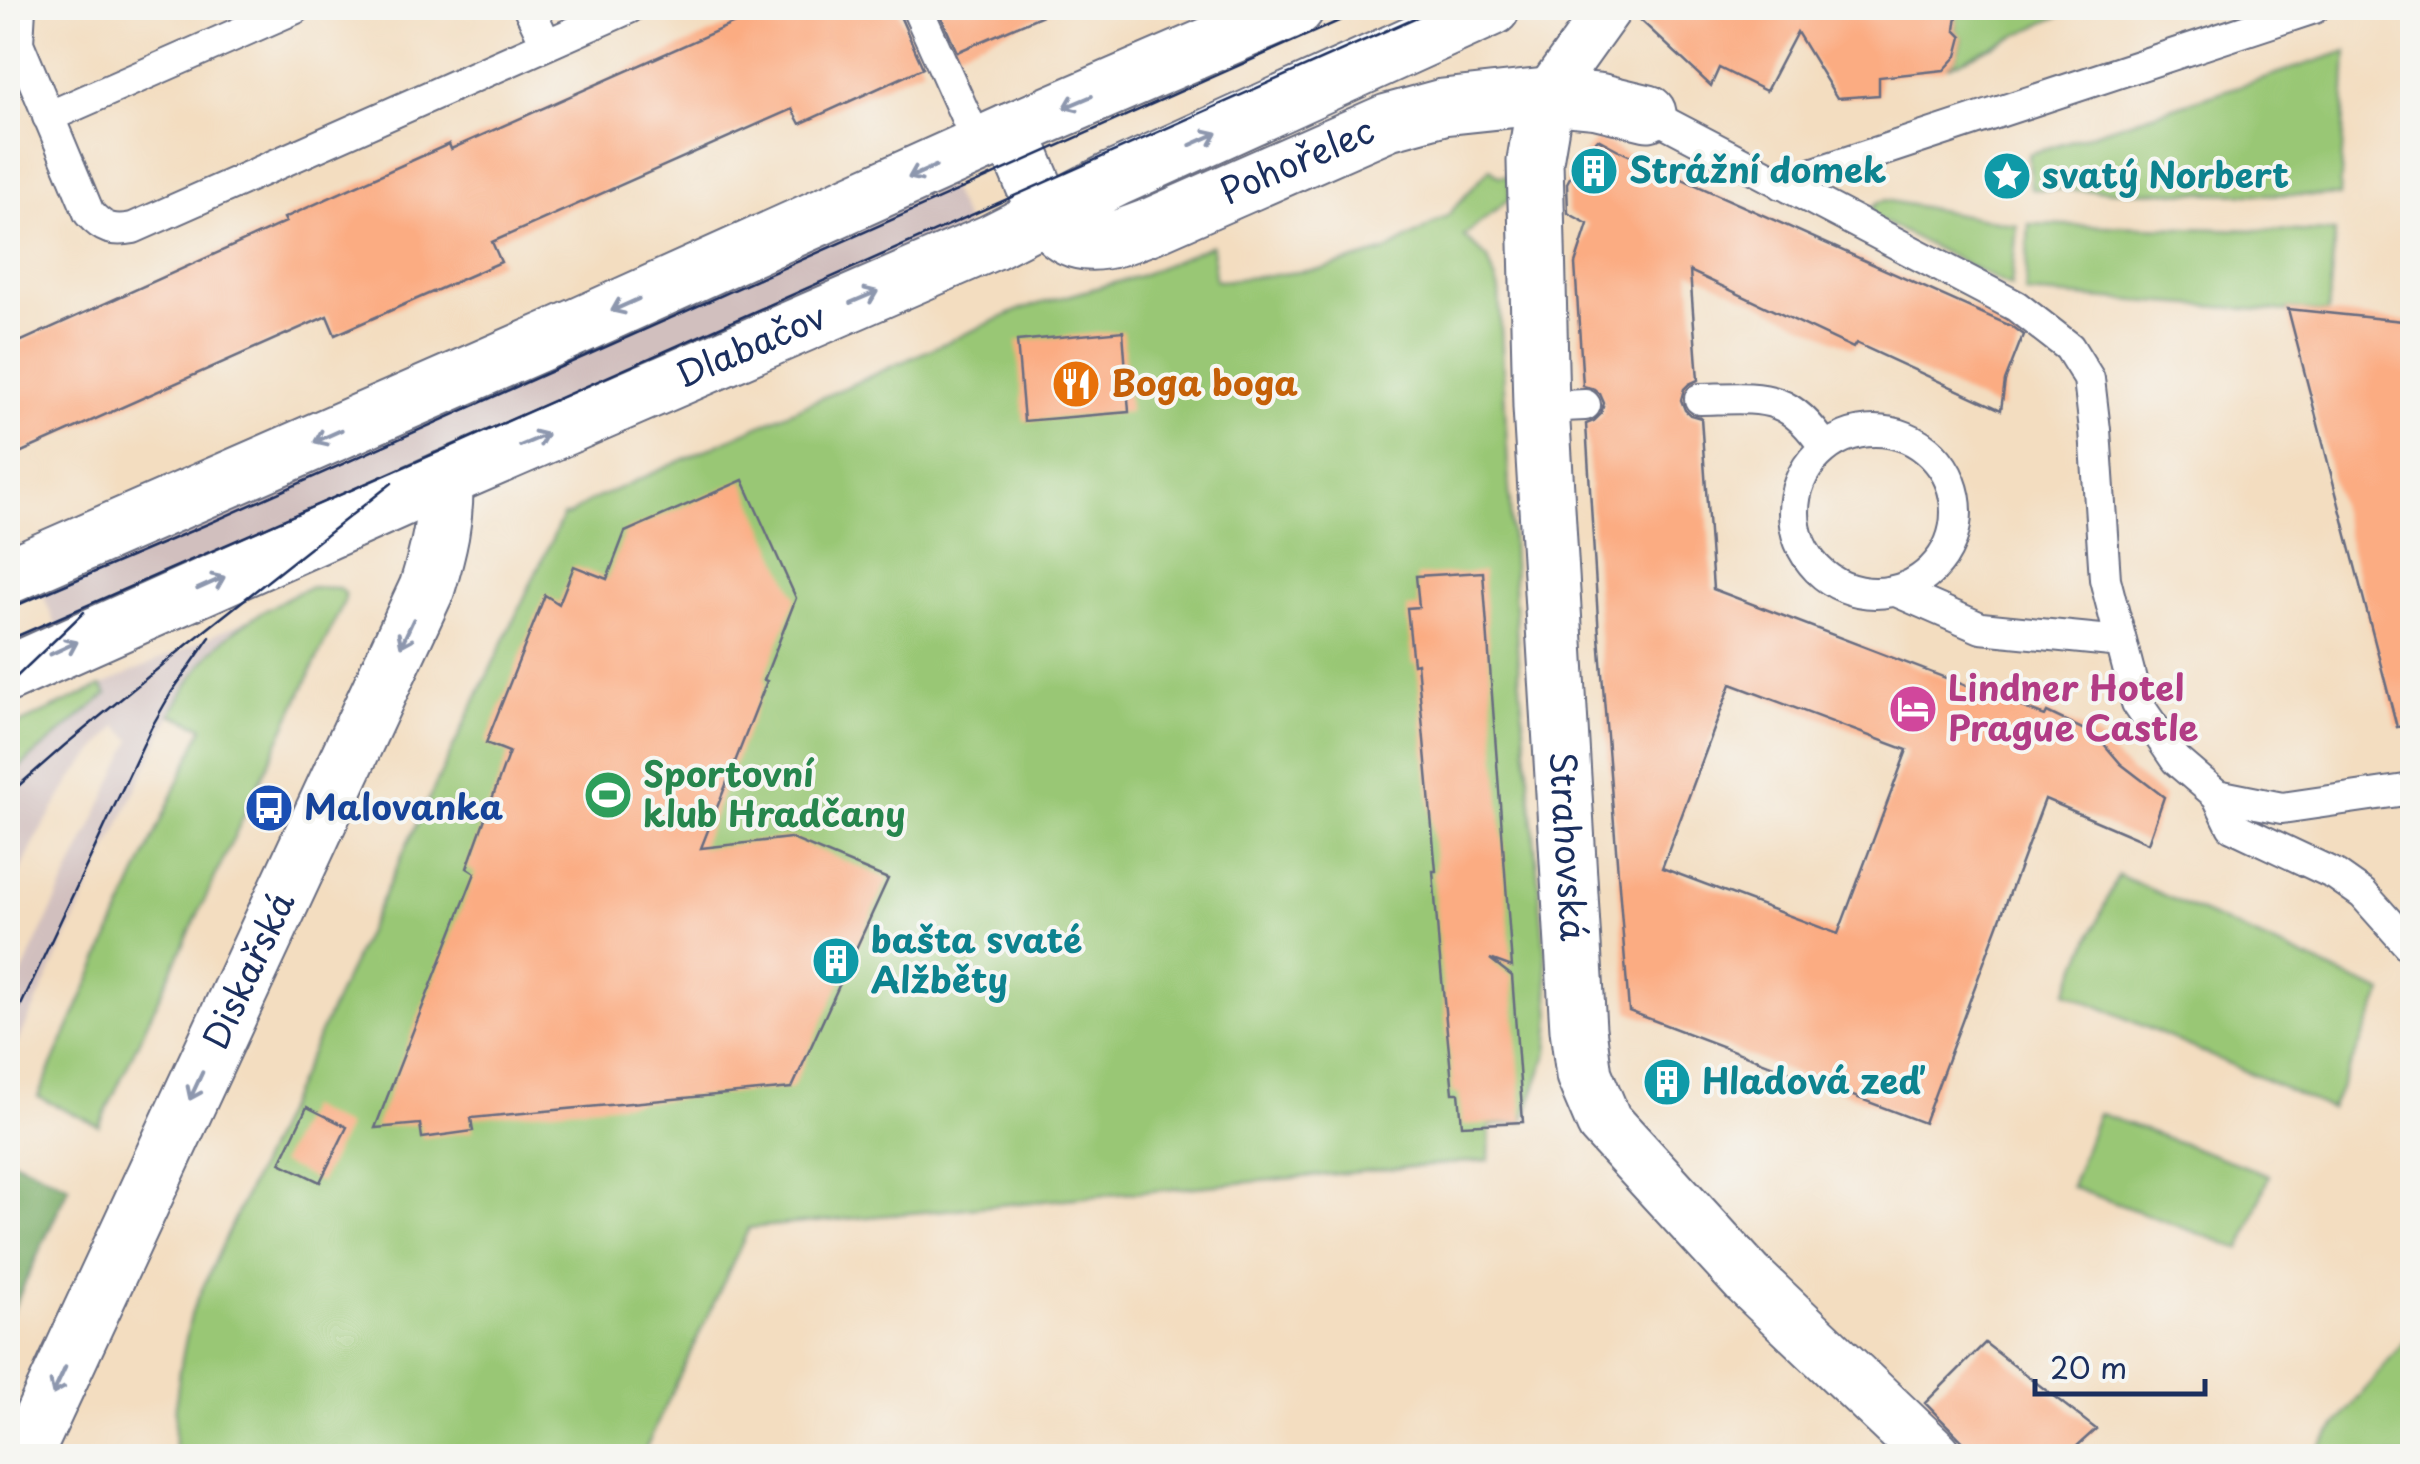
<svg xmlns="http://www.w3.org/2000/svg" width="2420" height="1464" font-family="'Playpen Sans',sans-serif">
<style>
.industrial{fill:#d1bfbe}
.green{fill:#99c774;stroke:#5a7b69;stroke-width:2.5}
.forest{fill:#7aac66;stroke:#4a6e62;stroke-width:2.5}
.building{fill:#fbac82;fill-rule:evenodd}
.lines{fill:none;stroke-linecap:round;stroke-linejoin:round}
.service-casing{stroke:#676c80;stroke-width:34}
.pedestrian-casing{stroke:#676c80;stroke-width:49}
.minor-casing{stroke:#676c80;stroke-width:59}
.secondary-casing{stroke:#676c80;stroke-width:59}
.service{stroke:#fff;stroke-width:30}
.pedestrian{stroke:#fff;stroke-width:45}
.minor{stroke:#fff;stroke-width:55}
.secondary{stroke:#fff;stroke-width:55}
.tram{stroke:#1b2f5e;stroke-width:2.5}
.oneway{stroke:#8d97ae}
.labels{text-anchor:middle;stroke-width:8;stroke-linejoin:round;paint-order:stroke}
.street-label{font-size:35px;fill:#1b2f5e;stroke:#f6f6f2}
.culture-label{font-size:35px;font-weight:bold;fill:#0d838f;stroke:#f6f6f2;text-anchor:start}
.food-label{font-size:35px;font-weight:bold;fill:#c56008;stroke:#f6f6f2;text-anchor:start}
.hotel-label{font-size:35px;font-weight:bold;fill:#b23c85;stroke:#f6f6f2;text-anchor:start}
.leisure-label{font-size:35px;font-weight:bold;fill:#27864d;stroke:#f6f6f2;text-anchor:start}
.transit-label{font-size:35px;font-weight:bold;fill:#164399;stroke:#f6f6f2;text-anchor:start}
</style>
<rect width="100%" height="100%" fill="#f6f6f2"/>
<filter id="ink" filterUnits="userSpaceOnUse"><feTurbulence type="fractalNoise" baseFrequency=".01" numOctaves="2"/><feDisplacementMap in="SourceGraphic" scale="20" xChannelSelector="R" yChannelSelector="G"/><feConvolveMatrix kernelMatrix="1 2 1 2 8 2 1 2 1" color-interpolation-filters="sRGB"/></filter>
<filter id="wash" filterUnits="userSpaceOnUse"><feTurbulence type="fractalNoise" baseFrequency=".0048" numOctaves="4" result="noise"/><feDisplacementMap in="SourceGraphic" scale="40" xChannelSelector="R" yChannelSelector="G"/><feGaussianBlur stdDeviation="2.25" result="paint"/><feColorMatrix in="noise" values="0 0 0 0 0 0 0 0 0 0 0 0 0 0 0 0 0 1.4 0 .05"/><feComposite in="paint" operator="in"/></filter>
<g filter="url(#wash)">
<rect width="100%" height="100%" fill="#f3ddc0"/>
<path class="industrial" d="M948 184 968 226 57 629 39 585Z
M254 617 233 630 211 650 190 679 171 714 8 1064V1003L132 740 117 726 73 777 38 835 8 899V846L16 829 8 825V777L107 694 101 686Z"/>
<path class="green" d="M1958 8H2077L1947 67 1957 56 1962 38 1955 30Z
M2347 51 2340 196 2031 189 2029 154Z
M1490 168 1498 176H1508L1510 198 1464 236 1488 259 1499 290 1518 662 1551 1017 1548 1052 1523 1122 1490 1126 1489 1160 749 1228 642 1456H248L244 1454 175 1450C173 1401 181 1359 192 1311L404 851 563 516H568L588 502 1021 309 1139 276 1212 245 1215 280 1221 281 1323 269 1386 251 1448 215Z
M1885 200 2017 225 2011 287 1872 216 1871 209 1878 202Z
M2029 224 2335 232 2328 313 2288 309V312L2025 293Z
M312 587 339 588 344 593 345 599 99 1126 38 1097 203 727 171 714C198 664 214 641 264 611 280 602 294 592 312 587Z
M101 686 107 694 8 777V729Z
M2118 875 2383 993 2331 1109 2066 992Z
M2098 1113 2269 1175 2241 1249 2071 1187Z
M2412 1331V1456H2312Z"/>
<path class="forest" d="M9 1158 69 1186 8 1320V1162Z"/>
<g id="blocks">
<path class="building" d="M768 8H898L900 16 923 68 800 124 792 109 492 242 501 262 335 335 327 316 8 458V347L286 222 284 218 449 144 451 149Z
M937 8H1059L957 52Z
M1635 8H1958L1955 30 1962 37 1957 56 1944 70 1879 77V95L1837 98 1797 32 1766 91 1719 68 1711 86 1634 14Z
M1598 139 1624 153 2011 326 2023 335 2005 381 2001 410 1856 343 1853 348 1690 271 1698 380 1689 384 1684 389 1681 400 1685 410 1690 415 1701 418 1713 589 2045 716 2047 712 2097 736 2121 764 2164 797 2148 843 2045 799 1924 1123 1629 1011 1599 636 1586 424 1594 421 1601 414 1604 403 1600 394 1594 389 1583 386 1575 264 1588 224 1568 213 1567 183 1584 152ZM1731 684 1907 750 1838 934 1662 868Z
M2288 309 2412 322V725L2397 727Z
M1123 331 1129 412 1024 421 1017 341Z
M743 480 796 598 764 680 767 681 701 848 790 838 888 879 792 1088 471 1118 473 1131 422 1138 420 1124 375 1128 475 873 467 868 509 752 486 743 545 595 559 604 574 566 607 579 625 532Z
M1483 572 1512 967 1490 959 1512 976 1523 1122 1462 1125 1459 1093H1453L1439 949 1433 871H1436L1417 663 1413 664 1407 608 1419 607 1416 576Z
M307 1107 347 1127 320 1182 280 1163Z
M1985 1343 2096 1429 2066 1456H1977L1925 1403Z"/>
</g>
</g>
<g filter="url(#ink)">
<use href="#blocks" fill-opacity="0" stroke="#676c80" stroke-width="2.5"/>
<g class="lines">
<g class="service-casing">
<path id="service" d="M20 8 18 43 89 213C103 229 113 232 133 228L629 8
M529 8 546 44
M917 8 979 146
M48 117 296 8
M1661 120 2016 306 2069 347 2089 379 2095 430 2105 579 2137 703 2176 760 2217 795 2232 826 2336 875 2363 894 2412 949
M1781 184 2314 8
M1700 399C1761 398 1788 391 1825 448
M1541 407 1585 405
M1794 512a81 81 0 1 1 162 0a81 81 0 1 1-162 0Z
M1896 591 1981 628 2121 642
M2217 795 2282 808 2412 789"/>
</g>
<g class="pedestrian-casing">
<path id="pedestrian" d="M1546 96 1609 8"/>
</g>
<g class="minor-casing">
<g id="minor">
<path id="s1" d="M1546 96 1535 161 1541 407 1578 1029 1584 1075 1604 1122 1748 1279 1934 1456"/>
<path id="s2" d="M1011 131 1046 214C1073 257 1109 242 1149 227L1388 122 1443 107 1546 96 1598 101 1648 113"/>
<path id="s3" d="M24 1456 427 588C439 549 446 520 445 479"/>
</g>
</g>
<g class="secondary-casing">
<g id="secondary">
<path d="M8 576 552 338 1011 131 1296 8"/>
<path id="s4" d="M8 674 445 479 992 242 1115 179 1492 8"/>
</g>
</g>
<use href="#service" class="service"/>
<use href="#pedestrian" class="pedestrian"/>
<use href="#minor" class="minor"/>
<use href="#secondary" class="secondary"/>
<path class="tram" d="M8 609 210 523 1368 8
M8 640 461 442 1437 8
M8 685 84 612
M8 795 65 745 188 644 392 483
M8 1033 151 728 171 693 210 637"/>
</g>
<defs><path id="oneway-shaft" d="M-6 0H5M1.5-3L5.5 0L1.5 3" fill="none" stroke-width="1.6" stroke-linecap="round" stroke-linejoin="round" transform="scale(2.5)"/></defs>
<g class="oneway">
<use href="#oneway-shaft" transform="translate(1078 102) rotate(157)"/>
<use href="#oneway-shaft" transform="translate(1204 139) rotate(-24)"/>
<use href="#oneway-shaft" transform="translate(922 172) rotate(156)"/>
<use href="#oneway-shaft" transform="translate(864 297) rotate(-23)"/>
<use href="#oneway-shaft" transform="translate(625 305) rotate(156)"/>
<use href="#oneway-shaft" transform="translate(328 436) rotate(156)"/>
<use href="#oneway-shaft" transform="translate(534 440) rotate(-23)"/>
<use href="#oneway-shaft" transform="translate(211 583) rotate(-24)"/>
<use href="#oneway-shaft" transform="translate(407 633) rotate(115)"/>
<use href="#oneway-shaft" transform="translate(64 648) rotate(-25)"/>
<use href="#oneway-shaft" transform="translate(196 1086) rotate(115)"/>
<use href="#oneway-shaft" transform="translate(59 1381) rotate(115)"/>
</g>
</g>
<defs>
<g id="building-disc" transform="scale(2.5)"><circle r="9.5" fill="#0f9aa8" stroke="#f6f6f2"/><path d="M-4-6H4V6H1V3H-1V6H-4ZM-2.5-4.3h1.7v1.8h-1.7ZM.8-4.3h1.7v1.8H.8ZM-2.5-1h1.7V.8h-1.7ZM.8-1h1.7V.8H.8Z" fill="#fff"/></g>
<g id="sight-disc" transform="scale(2.5)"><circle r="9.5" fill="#0f9aa8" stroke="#f6f6f2"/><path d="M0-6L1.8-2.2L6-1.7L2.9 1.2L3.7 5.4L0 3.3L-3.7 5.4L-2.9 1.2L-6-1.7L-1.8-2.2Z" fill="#fff"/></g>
<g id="restaurant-disc" transform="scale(2.5)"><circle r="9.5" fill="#e8710a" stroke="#f6f6f2"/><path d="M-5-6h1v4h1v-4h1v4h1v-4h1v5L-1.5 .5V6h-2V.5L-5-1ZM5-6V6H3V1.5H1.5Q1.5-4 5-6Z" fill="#fff"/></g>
<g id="hotel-disc" transform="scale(2.5)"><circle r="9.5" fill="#d1479c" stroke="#f6f6f2"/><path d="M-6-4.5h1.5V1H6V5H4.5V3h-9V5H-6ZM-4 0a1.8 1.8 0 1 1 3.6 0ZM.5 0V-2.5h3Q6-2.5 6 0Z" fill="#fff"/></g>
<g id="stadium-disc" transform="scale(2.5)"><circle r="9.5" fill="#2e9e5b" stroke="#f6f6f2"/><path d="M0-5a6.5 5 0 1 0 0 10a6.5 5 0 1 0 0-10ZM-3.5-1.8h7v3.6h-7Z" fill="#fff"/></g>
<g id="bus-disc" transform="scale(2.5)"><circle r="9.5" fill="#1a4fb4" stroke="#f6f6f2"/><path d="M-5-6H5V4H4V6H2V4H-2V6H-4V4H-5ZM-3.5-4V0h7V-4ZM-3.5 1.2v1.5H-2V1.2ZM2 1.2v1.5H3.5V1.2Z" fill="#fff"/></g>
</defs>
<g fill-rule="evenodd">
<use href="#building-disc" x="1594" y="171"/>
<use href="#sight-disc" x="2007" y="176"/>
<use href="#restaurant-disc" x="1076" y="384"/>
<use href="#hotel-disc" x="1913" y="709"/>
<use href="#stadium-disc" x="608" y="795"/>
<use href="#bus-disc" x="269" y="808"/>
<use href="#building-disc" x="836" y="961"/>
<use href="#building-disc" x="1667" y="1082"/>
</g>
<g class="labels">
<g class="street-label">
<text dy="12" stroke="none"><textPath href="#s2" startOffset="368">Pohořelec</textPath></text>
<text dy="12" stroke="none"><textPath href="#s4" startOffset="812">Dlabačov</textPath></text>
<text dy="12" stroke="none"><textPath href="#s1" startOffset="752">Strahovská</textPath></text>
<text dy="12" stroke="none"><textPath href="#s3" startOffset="535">Diskařská</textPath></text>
</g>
<g class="culture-label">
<text x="1629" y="183">Strážní domek</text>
<text x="2042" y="188">svatý Norbert</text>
<text x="871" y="953">bašta svaté<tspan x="871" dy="40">Alžběty</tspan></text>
<text x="1702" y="1094">Hladová zeď</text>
</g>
<g class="food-label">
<text x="1111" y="396">Boga boga</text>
</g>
<g class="hotel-label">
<text x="1948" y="701">Lindner Hotel<tspan x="1948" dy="40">Prague Castle</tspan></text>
</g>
<g class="leisure-label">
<text x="643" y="787">Sportovní<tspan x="643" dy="40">klub Hradčany</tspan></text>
</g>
<g class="transit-label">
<text x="304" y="820">Malovanka</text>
</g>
</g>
<rect width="2420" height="1464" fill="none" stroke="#f6f6f2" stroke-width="40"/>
<path d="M2035 1379v15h170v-15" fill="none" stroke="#1b2f5e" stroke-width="5"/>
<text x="2050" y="1379" font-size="30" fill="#1b2f5e" stroke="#f6f6f2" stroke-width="8" paint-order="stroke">20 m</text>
</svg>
